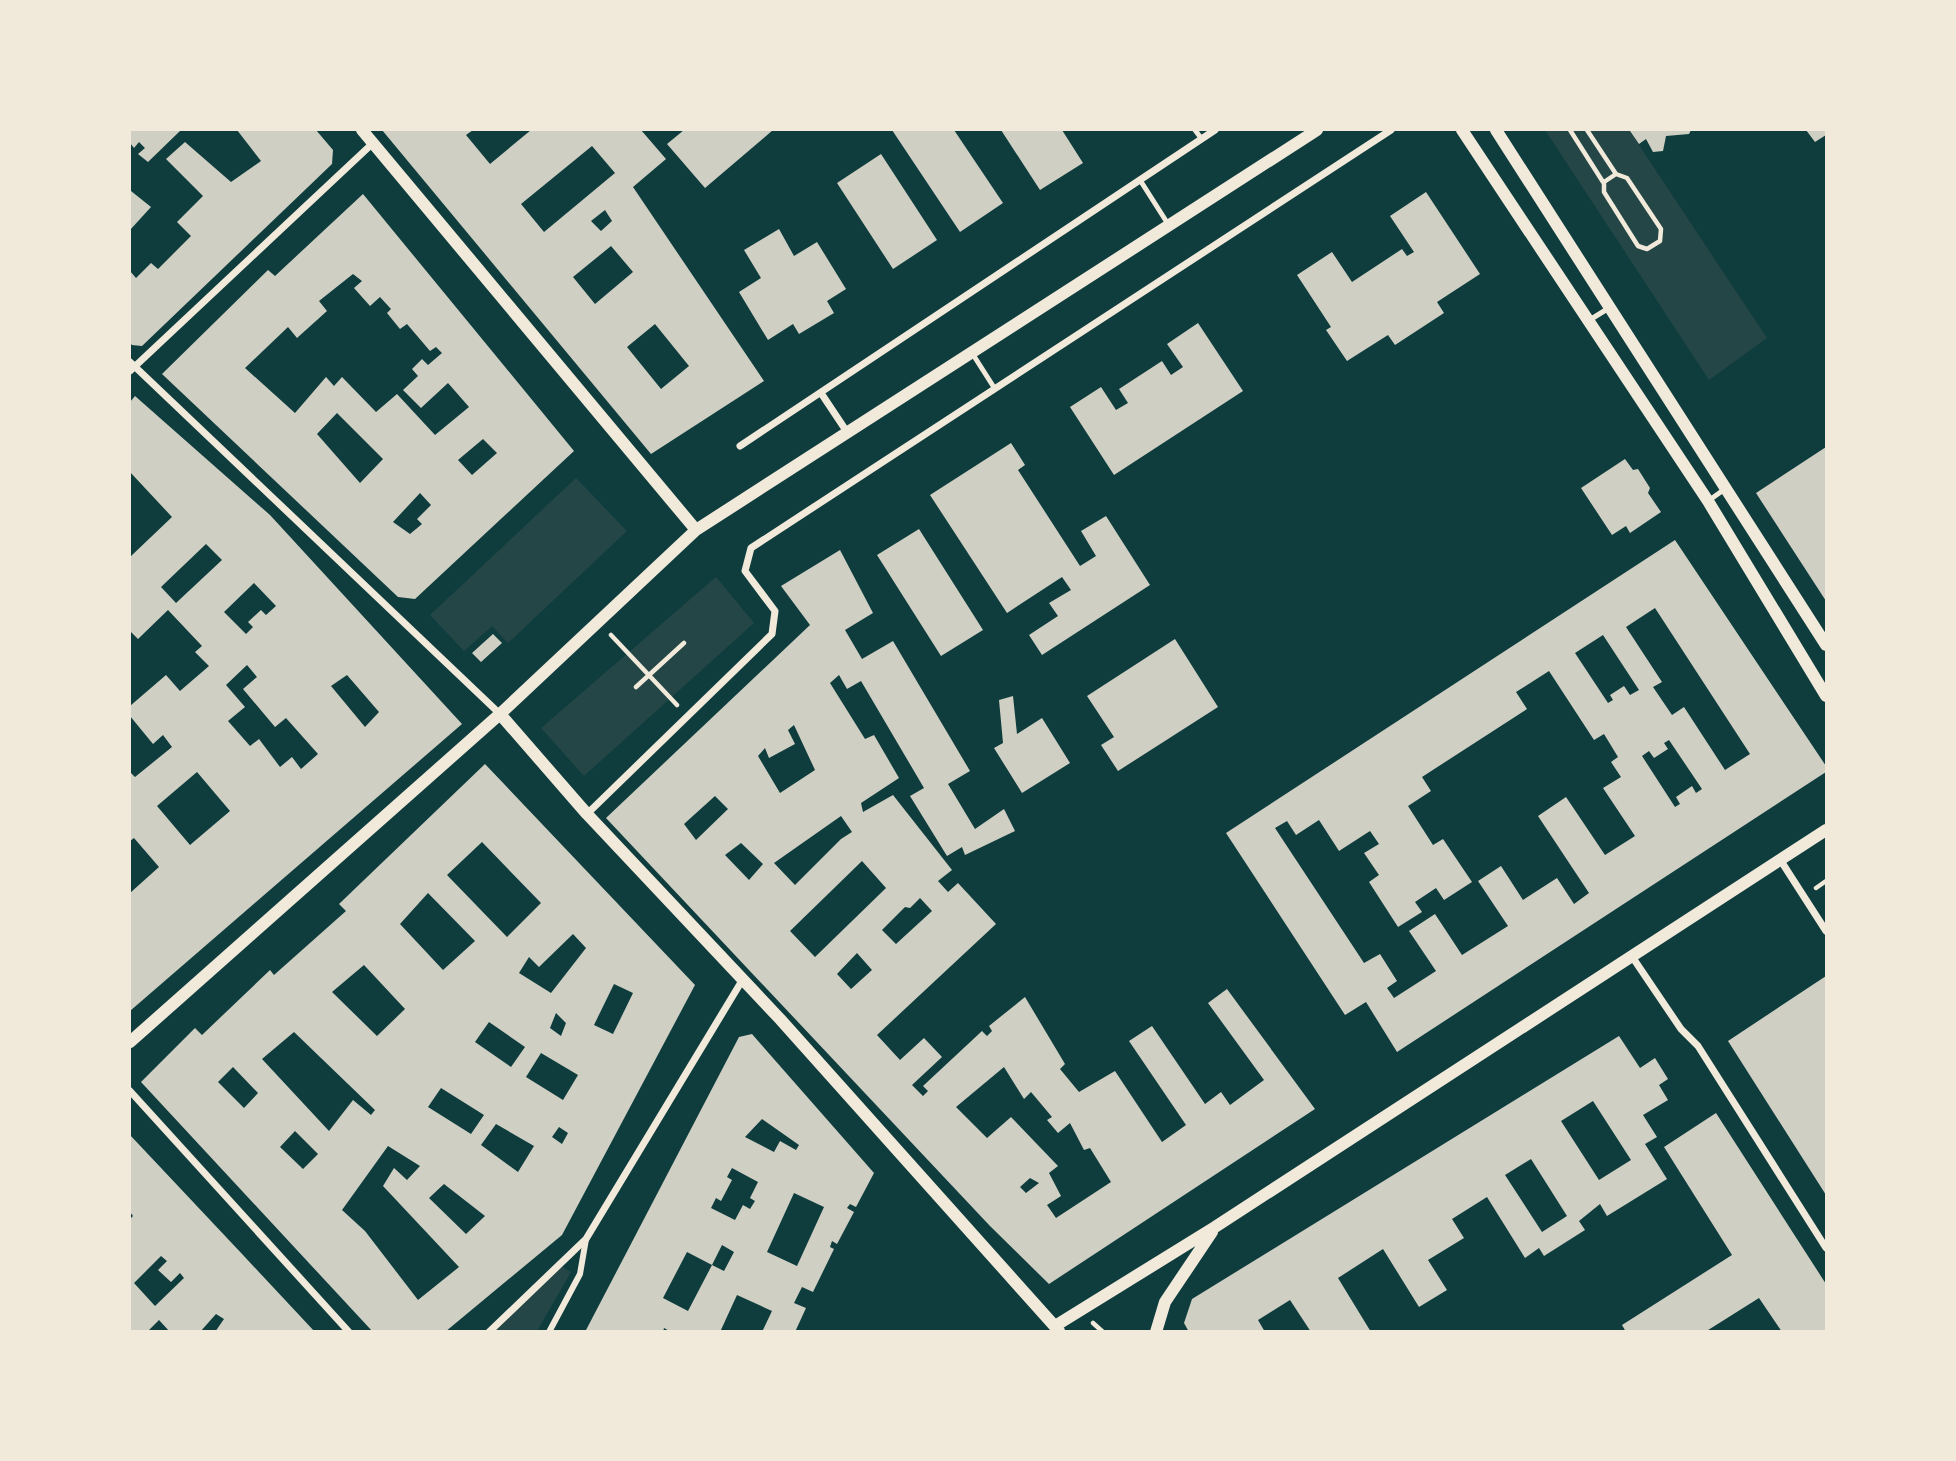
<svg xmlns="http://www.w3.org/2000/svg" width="1956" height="1461" font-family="Rubik,sans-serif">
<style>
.green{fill:#244646}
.building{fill:#cfcfc3;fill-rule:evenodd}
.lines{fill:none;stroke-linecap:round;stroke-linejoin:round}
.path{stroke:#f1e9da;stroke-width:4.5}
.service{stroke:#f1e9da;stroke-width:5}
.pedestrian{stroke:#f1e9da;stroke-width:6}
.minor{stroke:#f1e9da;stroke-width:7}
.tertiary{stroke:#f1e9da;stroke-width:12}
</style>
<rect width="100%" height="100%" fill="#0f3d3e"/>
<path class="green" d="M1545 130H1629L1767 338 1709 380Z
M576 478 627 531 508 643 492 626 464 651 430 615Z
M716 577 754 623 584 776 541 728Z
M561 1266 571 1272 537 1331 492 1332Z"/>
<path class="building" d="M130 130H181L148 162 138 154 145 148 139 142 134 148 130 143Z
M237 130H316L333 150 332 164 142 346 132 345 130 343V271L136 278 151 263 158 269 191 236 177 222 203 196 166 159 185 142 231 182 261 161Z
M382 130H473L466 135 490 164 531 130H641L666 159 633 187 764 381 651 454ZM592 146 615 173 544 232 521 204ZM605 210 612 221 601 231 591 221ZM611 246 633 272 595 304 573 277ZM655 324 689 366 661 389 627 347Z
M684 130H773L705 188 667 144Z
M892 130H954L1003 203 960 232Z
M1001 130H1062L1083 163 1040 190Z
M1632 130H1691L1689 134 1666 136 1663 151 1653 152 1646 139 1639 144 1630 131Z
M1806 130H1826V135L1815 142Z
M881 154 937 240 893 269 837 183Z
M131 191 151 207 130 230V193Z
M1426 192 1480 274 1437 302 1444 313 1395 345 1388 335 1347 361 1326 330 1331 327 1297 275 1332 252 1352 282 1402 249 1407 256 1414 252 1390 216Z
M363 194 574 451 415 599 398 597 162 374 268 270 275 276ZM353 274 362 281 354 288 370 306 380 297 391 309 387 313 400 329 407 324 430 351 436 347 442 353 428 365 422 359 412 369 418 376 403 390 421 408 448 383 469 407 435 435 397 394 376 412 342 377 334 386 326 377 295 413 245 368 288 327 297 338 327 311 319 301ZM337 413 383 459 360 483 317 434ZM483 439 497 453 472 475 458 460ZM420 493 431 505 417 519 422 524 410 534 393 522Z
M779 229 794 256 817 242 846 289 827 301 834 313 799 334 793 324 768 340 739 292 761 278 744 250Z
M1198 323 1243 391 1114 475 1070 407 1101 387 1116 410 1128 403 1119 389 1162 361 1171 375 1183 367 1167 344Z
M135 396 270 515 462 724 130 1011V893L159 867 134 838 130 841V772L135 777 172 747 163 735 153 744 130 716V706L166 675 180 691 209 666 195 652 202 646 168 610 138 639 130 631V557L172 517 130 472V402ZM206 544 222 560 176 603 161 587ZM254 583 276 606 266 615 261 610 248 622 253 627 246 634 224 612ZM247 665 257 677 243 689 275 727 286 718 318 754 301 769 292 757 280 767 259 739 250 746 228 721 245 707 226 685ZM347 675 379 712 365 727 331 686ZM197 772 230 811 190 845 157 806Z
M1011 443 1025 465 1018 470 1080 566 1096 556 1081 531 1106 516 1150 585 1042 655 1029 635 1058 616 1049 603 1071 590 1062 577 1007 613 930 495Z
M1826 447V601L1756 493Z
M1625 459 1633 470 1638 469 1650 488 1648 493 1661 512 1630 533 1626 526 1612 535 1581 488Z
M919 529 983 630 941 656 877 555Z
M1675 540 1826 766V772L1397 1052 1366 1002 1345 1015 1226 833ZM1655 608 1750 754 1725 770 1684 707 1672 715 1653 687 1662 682 1626 627ZM1603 635 1639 690 1630 695 1624 686 1610 695 1613 700 1608 703 1575 653ZM1549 671 1594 740 1604 734 1618 757 1611 762 1621 777 1603 788 1635 836 1605 855 1566 797 1538 816 1589 893 1574 904 1557 878 1523 900 1501 866 1478 881 1508 926 1462 955 1435 914 1409 931 1436 971 1394 998 1387 988 1397 981 1380 954 1364 963 1275 828 1287 821 1296 835 1319 820 1339 851 1370 831 1379 844 1364 853 1379 875 1369 882 1398 927 1422 912 1415 902 1436 888 1444 900 1472 882 1443 839 1433 845 1408 806 1431 791 1422 777 1527 709 1516 692ZM1669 740 1702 789 1696 793 1692 786 1676 797 1680 804 1675 807 1642 756 1649 751 1654 758 1668 749 1664 743Z
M840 550 873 613 845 630 862 659 893 641 970 771 948 784 975 829 1004 809 1015 831 965 855 962 847 947 856 910 796 924 788 861 681 847 689 839 675 830 683 865 739 874 735 899 778 861 803 863 812 893 795 952 870 938 881 948 892 958 883 996 924 877 1035 900 1060 924 1038 942 1057 912 1085 923 1096 928 1091 923 1086 982 1031 987 1036 992 1031 989 1026 1025 997 1065 1064 1060 1069 1079 1092 1115 1071 1162 1142 1186 1125 1129 1041 1152 1026 1205 1104 1221 1092 1230 1105 1264 1080 1208 1003 1227 989 1315 1109 1049 1284 990 1226 606 818 810 625 781 586ZM794 725 815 770 780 793 758 756 765 748 769 758 795 744 788 730ZM715 796 728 809 696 840 684 824ZM841 816 852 832 841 839 795 885 774 863ZM741 843 763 864 749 880 725 855ZM862 861 886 888 815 957 790 931ZM920 898 932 911 896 944 882 930 905 907 910 908ZM857 953 872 970 851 989 837 974ZM1004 1067 1024 1099 1031 1092 1052 1117 1047 1120 1058 1133 1070 1123 1084 1150 1090 1148 1111 1182 1056 1218 1047 1205 1061 1196 1049 1173 1058 1166 1011 1117 987 1138 956 1107ZM1030 1178 1039 1183 1026 1193 1020 1187Z
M493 634 502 643 481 662 472 653Z
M1175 639 1218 707 1118 771 1101 745 1114 737 1087 696Z
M1013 696 1017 734 1042 718 1070 763 1022 793 994 748 1003 743 999 700Z
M485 764 695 985 562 1235 445 1332H373L141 1082 195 1028 202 1035 270 970 274 975 346 911 339 904ZM482 842 541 903 507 937 447 875ZM428 893 475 941 443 970 400 924ZM573 934 586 948 551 993 519 973 529 957 539 967ZM364 965 405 1009 377 1036 332 992ZM614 984 633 993 613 1034 594 1025ZM556 1013 566 1023 561 1036 550 1028ZM489 1022 525 1047 511 1067 475 1042ZM294 1032 375 1110 371 1115 353 1100 329 1131 262 1059ZM541 1053 578 1075 563 1100 526 1077ZM233 1067 258 1093 244 1108 218 1082ZM441 1088 484 1115 471 1134 428 1107ZM496 1124 534 1146 518 1172 481 1145ZM559 1127 568 1133 562 1144 552 1137ZM295 1131 318 1154 303 1169 280 1147ZM388 1146 420 1166 407 1180 394 1168 383 1186 459 1267 418 1300 365 1231 342 1210ZM444 1184 485 1216 466 1234 429 1198Z
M1826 976V1195L1728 1041Z
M752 1034 874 1173 856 1207 850 1204 847 1208 854 1212 837 1244 832 1241 830 1247 834 1249 813 1292 802 1287 794 1303 806 1308 795 1332H762L772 1311 737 1295 720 1332H671L664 1328 663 1332H585L739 1037ZM762 1119 799 1145 796 1150 780 1141 774 1152 745 1137ZM732 1168 758 1182 750 1198 755 1201 750 1209 743 1205 735 1220 711 1208 716 1198 721 1201 732 1180 727 1177ZM794 1193 824 1207 797 1266 767 1252ZM722 1245 734 1252 724 1271 712 1265 688 1311 663 1298 687 1252 712 1265Z
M1619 1036 1640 1068 1655 1058 1668 1079 1659 1085 1668 1100 1643 1115 1657 1137 1645 1144 1667 1179 1607 1216 1600 1204 1579 1221 1585 1230 1544 1256 1539 1248 1525 1258 1487 1197 1452 1219 1464 1238 1428 1260 1447 1290 1419 1307 1383 1249 1338 1278 1371 1332H1311L1290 1300 1258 1320 1265 1332H1189L1184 1323 1192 1299ZM1593 1101 1631 1160 1599 1180 1561 1121ZM1531 1159 1567 1216 1542 1232 1505 1175Z
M1716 1113 1826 1284V1332H1782L1759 1298 1705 1332H1626L1622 1325 1732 1255 1664 1147Z
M130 1135 243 1255 315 1332H215L224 1319 216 1314 200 1332H170L159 1320 147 1332H130V1219L133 1216 130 1212ZM161 1256 167 1261 158 1270 171 1282 180 1273 184 1278 155 1306 134 1283Z"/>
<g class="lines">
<path class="path" d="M1570 130 1603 182
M1587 130 1616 174 1627 178 1661 229 1660 241 1647 249 1638 246 1604 192V182L1616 174
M611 635 677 705
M636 687 684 643
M1816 888 1826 881
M1093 1323 1103 1332"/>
<path class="service" d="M1195 130 1201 138
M1140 180 1168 224
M1588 321 1609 308
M972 353 995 389
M1708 501 1725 489"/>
<path class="pedestrian" d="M549 1332 580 1274 586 1239"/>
<path class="minor" d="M130 362 500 714
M130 371 373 143
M821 393 847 432
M740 446 1215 130
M587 814 772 634 775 611 745 571 751 548 1391 130
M1781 861 1826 931
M1633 958 1681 1029 1698 1046 1826 1248
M130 1091 349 1332
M489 1332 586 1239 743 979"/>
<path class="tertiary" d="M362 130 696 530
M1462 130 1708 501 1826 696
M1496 130 1826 645
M500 714 587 814 780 1019 1059 1331
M130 1042 500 714 696 530 1317 130
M1055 1326 1215 1227 1826 830
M1156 1332 1165 1302 1212 1232"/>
</g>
<rect width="1956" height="1461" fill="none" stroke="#f1e9da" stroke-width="262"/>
</svg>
